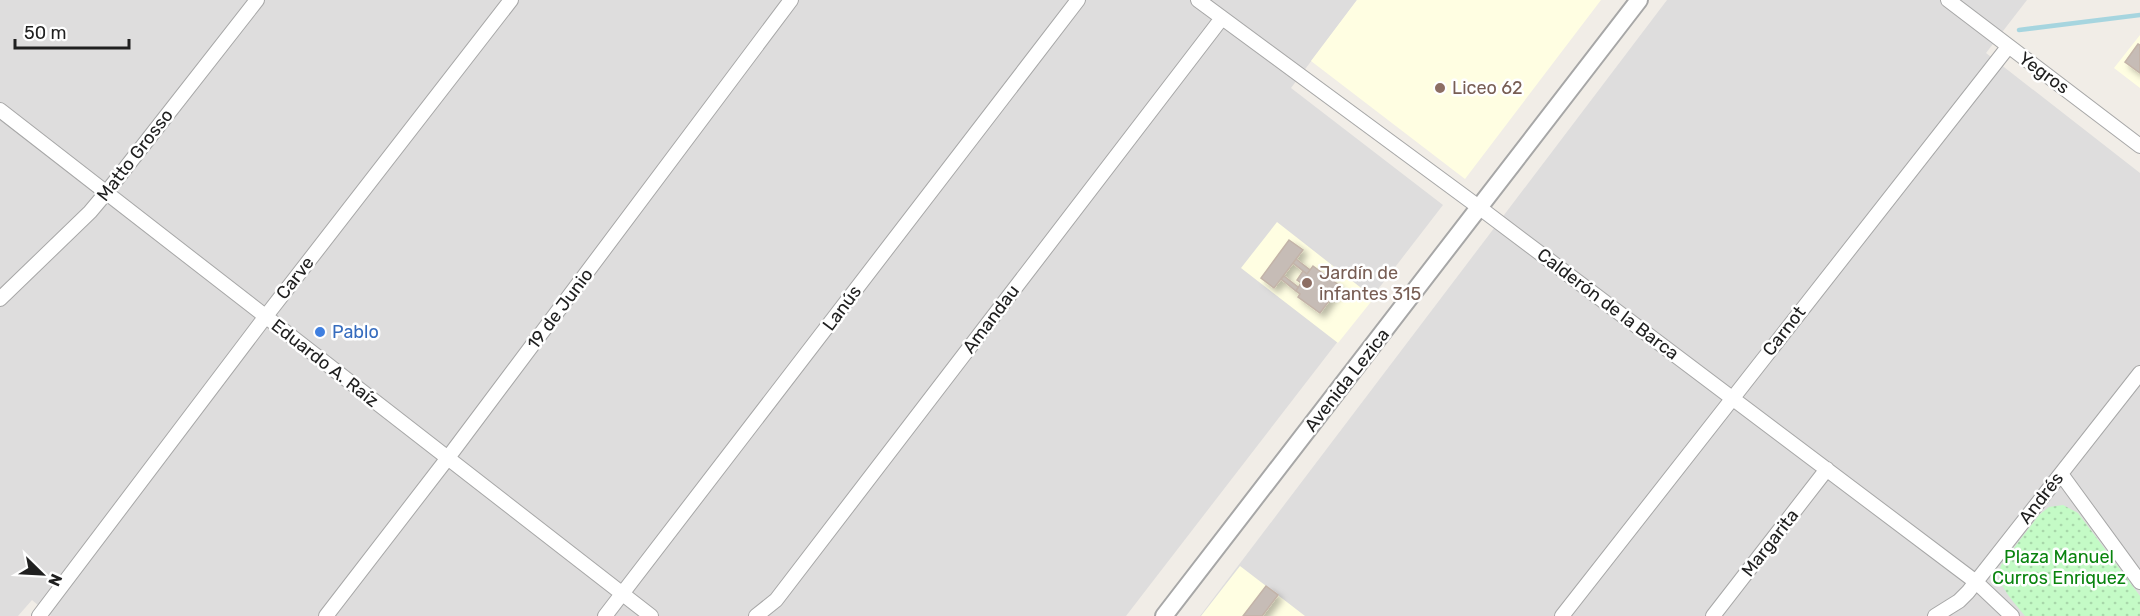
<svg xmlns="http://www.w3.org/2000/svg" width="2140" height="616" font-family="Rubik,sans-serif">
<style>
.residential{fill:#dedddd}
.education{fill:#fffee2}
.park{fill:url(#park-dots)}
.lines{fill:none;stroke-linecap:round;stroke-linejoin:round}
.stream{stroke:#a6d5df;stroke-width:4.5}
.building{fill:#c6bcb6;stroke:#c3b3a8;stroke-width:1.5;filter:url(#shadow)}
.minor-casing{stroke:#a7a7a7;stroke-width:16}
.tertiary-casing{stroke:#a7a7a7;stroke-width:20}
.minor{stroke:#fff;stroke-width:14}
.tertiary{stroke:#fff;stroke-width:16}
.education-dot{fill:#8d6e63;stroke:#fff;stroke-width:2}
.shop-dot{fill:#3f7fe0;stroke:#fff;stroke-width:2}
.labels{text-anchor:middle;stroke-width:5;stroke-linejoin:round;paint-order:stroke}
.street-label{font-size:18px;fill:#202020;stroke:#fff}
.education-label{font-size:18px;fill:#785e54;stroke:#fff;text-anchor:start}
.shop-label{font-size:18px;fill:#366cbe;stroke:#fff;text-anchor:start}
.park-label{font-size:18px;fill:#09840e;stroke:#fff}
</style>
<defs>
<pattern id="park-dots" width="8" height="8" patternUnits="userSpaceOnUse" patternTransform="scale(1.5)"><rect width="8" height="8" fill="#c4fbc6"/><path d="M2 2h.1M6 6h.1" fill="none" stroke="#a8d7aa" stroke-width="1.8" stroke-linecap="round"/></pattern>
<filter id="shadow"><feDropShadow dx="4.5" dy="4.5" stdDeviation="3" flood-color="#0004"/></filter>
</defs>
<rect width="100%" height="100%" fill="#f1ede7"/>
<path class="residential" d="M0 0H1357L1291 88 1443 205 1126 616H51L32 600 18 616H0Z
M1667 0H2027L1986 53 2140 173V616H1200Z"/>
<path class="education" d="M1357 0H1601L1465 179 1311 61Z
M2140 35V88L2114 68Z
M1277 222 1374 298 1338 343 1241 268Z
M1240 566 1305 616H1201Z"/>
<path class="park" d="M2063 505 2078 513 2140 596V616H2025C2013 600 1995 585 2001 565L2039 515 2049 507Z"/>
<g class="lines">
<path class="stream" d="M2019 30 2140 15"/>
</g>
<path class="building" d="M2138 44 2140 45V73L2125 62Z
M1289 240 1303 250 1274 288 1261 278Z
M1296 259 1310 270 1307 274 1293 263Z
M1313 266 1340 286 1320 313 1298 297 1300 294 1296 291 1301 283 1297 280 1303 271 1307 274Z
M1284 276 1298 287 1296 291 1281 279Z
M1266 586 1278 595 1262 616H1243Z"/>
<g class="lines">
<g class="minor-casing">
<path id="minor" d="M1198 0 1480 208 1976 582 2012 616
M1948 0 2140 146
M0 110 651 616
M0 299 90 212 106 193 257 0
M2061 474 2140 582
M39 616 266 316 511 0
M326 616 447 459 791 0
M605 616 1078 0
M756 616 776 600 1222 18
M1562 616 2008 47
M1713 616 1827 469
M1935 616 1959 601 1968 592 2140 373"/>
</g>
<g class="tertiary-casing">
<path id="tertiary" d="M1164 616 1639 0"/>
</g>
<use href="#minor" class="minor"/>
<use href="#tertiary" class="tertiary"/>
</g>
<g class="education-dot">
<circle cx="1440" cy="88" r="6"/>
<circle cx="1307" cy="283" r="6"/>
</g>
<circle class="shop-dot" cx="320" cy="332" r="6"/>
<g class="labels">
<g class="street-label">
<text transform="translate(2044 73) rotate(36)" y="6">Yegros</text>
<text transform="translate(135 155) rotate(-52)" y="6">Matto Grosso</text>
<text transform="translate(295 278) rotate(-52)" y="6">Carve</text>
<text transform="translate(1608 304) rotate(37)" y="6">Calderón de la Barca</text>
<text transform="translate(842 308) rotate(-53)" y="6">Lanús</text>
<text transform="translate(560 309) rotate(-53)" y="6">19 de Junio</text>
<text transform="translate(991 319) rotate(-53)" y="6">Amandau</text>
<text transform="translate(1784 331) rotate(-52)" y="6">Carnot</text>
<text transform="translate(325 363) rotate(38)" y="6">Eduardo A. Raíz</text>
<text transform="translate(1347 380) rotate(-52)" y="6">Avenida Lezica</text>
<text transform="translate(2041 498) rotate(-52)" y="6">Andrés</text>
<text transform="translate(1770 543) rotate(-52)" y="6">Margarita</text>
</g>
<g class="education-label">
<text x="1452" y="94">Liceo 62</text>
<text x="1319" y="279">Jardín de<tspan x="1319" dy="21">infantes 315</tspan></text>
</g>
<g class="shop-label">
<text x="332" y="338">Pablo</text>
</g>
<g class="park-label">
<text x="2059" y="563">Plaza Manuel<tspan x="2059" dy="21">Curros Enriquez</tspan></text>
</g>
</g>
<g transform="translate(42 574) rotate(114)" stroke="#ffffff" stroke-width="4.5" paint-order="stroke">
<path d="M0-4.5L10 22L0 15L-10 22Z" fill="#202020"/>
<text y="-9" font-size="16" font-weight="bold" text-anchor="middle" fill="#202020">N</text>
</g>
<path d="M15 39v9h114v-9" fill="none" stroke="#202020" stroke-width="3"/>
<text x="24" y="39" font-size="18" fill="#202020" stroke="#ffffff" stroke-width="4.5" paint-order="stroke">50 m</text>
</svg>
